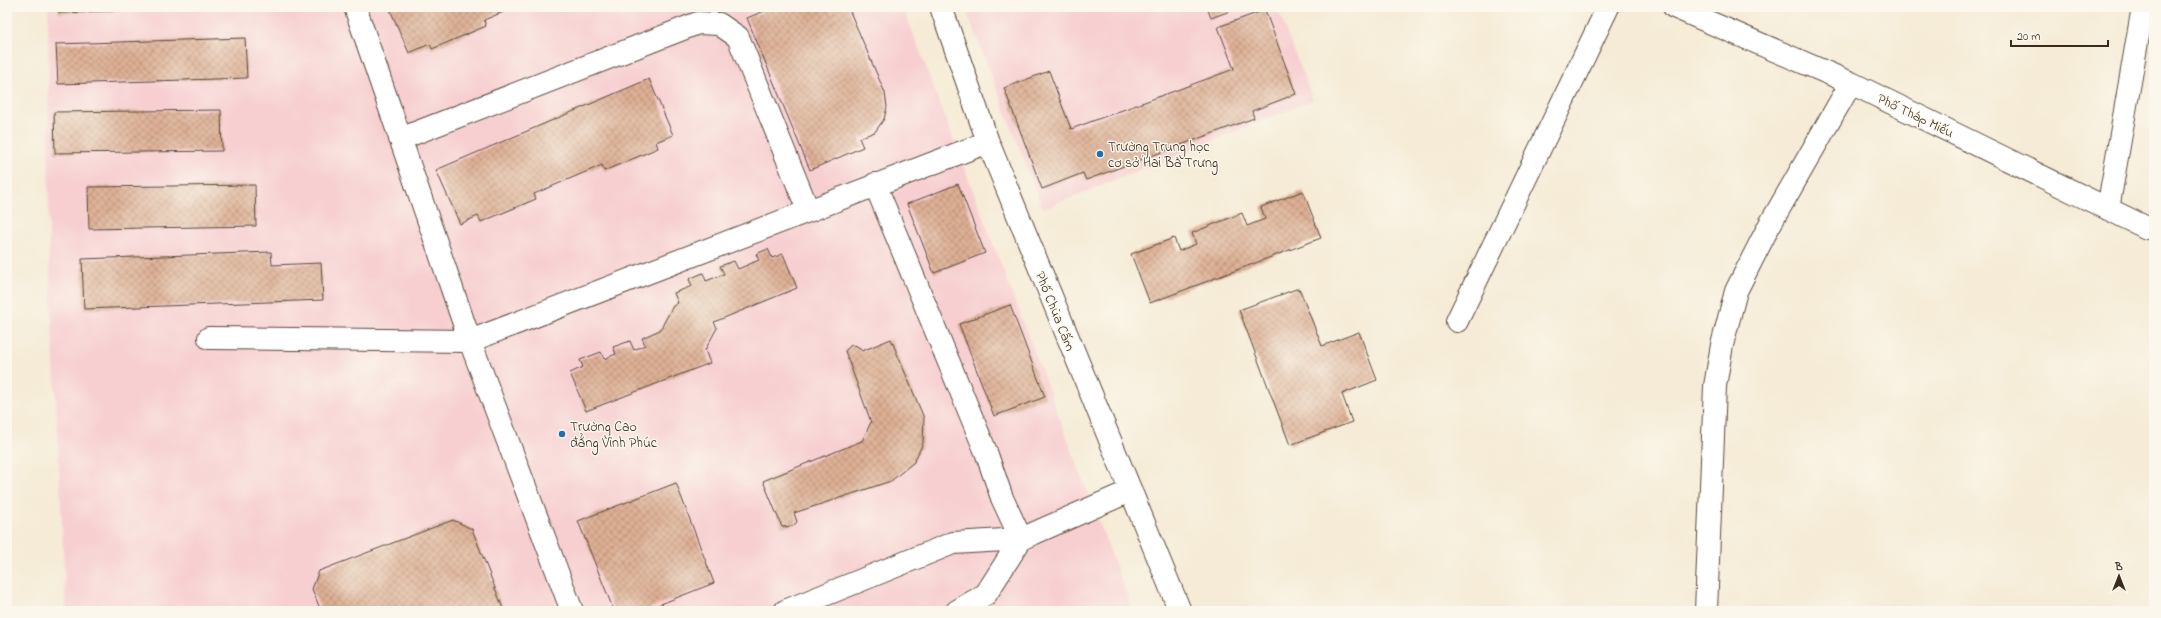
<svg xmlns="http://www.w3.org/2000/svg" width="2161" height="618" font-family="'Indie Flower',sans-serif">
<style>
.built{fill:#f7cfd1}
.building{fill:url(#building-cross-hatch)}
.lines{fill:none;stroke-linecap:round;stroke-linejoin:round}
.minor-casing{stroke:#57473a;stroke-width:24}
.minor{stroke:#fff;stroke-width:22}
.poi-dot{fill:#1f6fb2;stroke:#fbf7ec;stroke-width:1.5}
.labels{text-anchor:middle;stroke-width:3;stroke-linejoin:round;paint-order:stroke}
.street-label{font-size:14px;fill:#3b2a1e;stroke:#fbf7ec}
.poi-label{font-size:14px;fill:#3b2a1e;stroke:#fbf7ec;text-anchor:start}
</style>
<defs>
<pattern id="building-cross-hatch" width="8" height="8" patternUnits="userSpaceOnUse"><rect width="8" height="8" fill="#deb094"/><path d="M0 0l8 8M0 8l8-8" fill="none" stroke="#b58f78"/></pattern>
</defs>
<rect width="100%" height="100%" fill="#fbf7ec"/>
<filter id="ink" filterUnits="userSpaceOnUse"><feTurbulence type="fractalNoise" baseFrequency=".025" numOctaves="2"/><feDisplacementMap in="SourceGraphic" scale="8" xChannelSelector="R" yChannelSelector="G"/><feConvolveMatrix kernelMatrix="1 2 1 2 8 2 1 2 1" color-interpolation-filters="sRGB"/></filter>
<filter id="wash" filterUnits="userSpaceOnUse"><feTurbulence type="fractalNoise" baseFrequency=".012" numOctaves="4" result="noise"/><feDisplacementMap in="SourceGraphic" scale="16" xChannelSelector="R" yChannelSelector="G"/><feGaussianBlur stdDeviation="0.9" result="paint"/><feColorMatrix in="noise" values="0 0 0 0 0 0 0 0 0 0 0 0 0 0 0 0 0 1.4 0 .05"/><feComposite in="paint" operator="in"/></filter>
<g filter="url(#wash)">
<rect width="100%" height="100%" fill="#f5ebd6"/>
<path class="built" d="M48 7H903L1133 611H66L49 258Z
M965 7H1277L1313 100 1043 209Z"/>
<g id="blocks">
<path class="building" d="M58 7H175V8L59 13Z
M389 7H515L484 20 486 26 432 49 430 44 409 53Z
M774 7H848L885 93 887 107 884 119 875 132 859 138 863 147 810 170 747 18Z
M1207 7H1241L1211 18Z
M1265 10 1296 94 1252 111 1254 118 1086 180 1083 173 1042 189 1004 88 1049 71 1071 129 1234 69 1218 27Z
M245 38 247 78 58 84 56 44Z
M649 79 673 135 656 142 658 148 604 171 602 165 534 194 536 199 481 222 478 216 460 224 436 170Z
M221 110 222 151 55 153 54 112Z
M958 184 985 253 934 273 907 204Z
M255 185 256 226 89 229 88 187Z
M1303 191 1321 238 1150 303 1131 254 1174 238 1179 251 1196 244 1192 233 1242 213 1247 226 1265 219 1261 207Z
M768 249 772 258 783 254 797 288 714 322 717 328 705 350 710 363 586 411 570 373 583 367 580 360 601 352 604 359 616 354 613 347 630 341 634 350 645 345 642 338 660 330 673 306 678 303 674 293 692 286 689 279 703 273 706 281 724 274 720 266 734 261 738 269 759 260 756 254Z
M271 252 272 265 321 263 323 300 84 309 82 259Z
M1299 288 1322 346 1359 332 1377 380 1342 394 1352 422 1290 445 1239 310Z
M1010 305 1045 397 994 416 959 324Z
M891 339 924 418 923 443 914 462 891 481 794 513 797 522 793 526 782 527 763 481 862 441 871 422 845 351 851 345 857 346 862 351Z
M676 483 714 583 643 611H614L578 521Z
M453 520 472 529 504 611H321L312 589 319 571Z"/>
</g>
</g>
<g filter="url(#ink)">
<use href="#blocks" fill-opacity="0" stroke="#57473a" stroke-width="1"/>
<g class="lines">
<g class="minor-casing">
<path id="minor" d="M355 7 470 341 572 611
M941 7 988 142 1180 611
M1674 7 1851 83 2147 228 2154 227
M400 139 698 23 719 24 738 37 808 210
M875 184 986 452 1002 498 1021 539 986 594 957 611
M2108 209 2143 7
M1457 321 1608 7
M209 338 470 341 988 142
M785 611 953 543 1021 539 1130 491
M1706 611 1715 386 1722 345 1736 291 1769 226 1851 83"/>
</g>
<use href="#minor" class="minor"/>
</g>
</g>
<g class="poi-dot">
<circle cx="1100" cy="154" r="4"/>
<circle cx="562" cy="434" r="4"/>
</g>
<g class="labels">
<g class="street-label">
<text transform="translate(1916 115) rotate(26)" y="5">Phố Tháp Miếu</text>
<text transform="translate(1056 311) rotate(68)" y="5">Phố Chùa Cấm</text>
</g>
<g class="poi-label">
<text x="1108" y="151">Trường Trung học<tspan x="1108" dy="16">cơ sở Hai Bà Trưng</tspan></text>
<text x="570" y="431">Trường Cao<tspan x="570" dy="16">đẳng Vĩnh Phúc</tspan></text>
</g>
</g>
<rect width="2161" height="618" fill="none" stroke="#fbf7ec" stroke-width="24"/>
<g transform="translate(2119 576)" stroke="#fbf7ec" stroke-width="3" paint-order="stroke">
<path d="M0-3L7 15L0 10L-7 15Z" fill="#3b2a1e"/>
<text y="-6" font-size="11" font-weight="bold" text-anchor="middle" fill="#3b2a1e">B</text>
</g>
<path d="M2011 40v6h97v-6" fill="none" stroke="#3b2a1e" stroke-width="2"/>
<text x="2017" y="40" font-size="12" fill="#3b2a1e" stroke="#fbf7ec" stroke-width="3" paint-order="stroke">20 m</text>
</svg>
